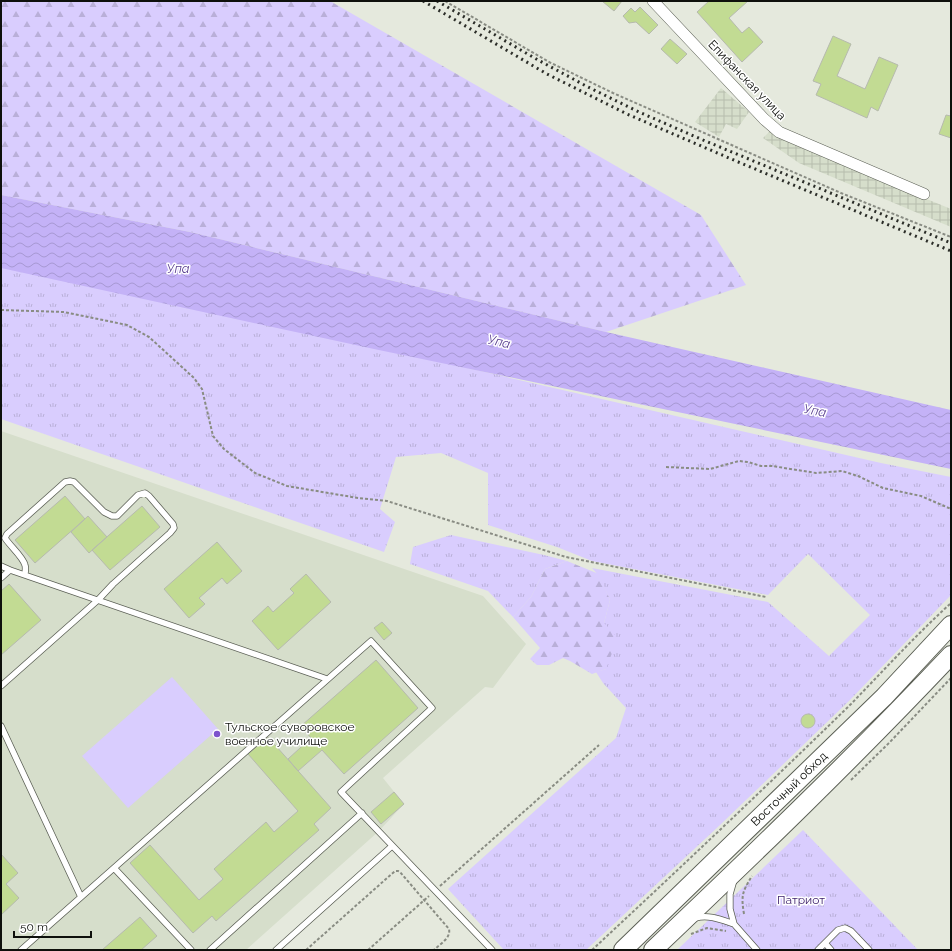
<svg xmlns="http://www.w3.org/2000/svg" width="952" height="951" font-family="Raleway,sans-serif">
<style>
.built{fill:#d6decb}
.industrial{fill:url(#industrial-grid)}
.grass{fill:url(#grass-tufts)}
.forest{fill:url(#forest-firs)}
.garden{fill:#d9cdfe}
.water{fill:url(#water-waves)}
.building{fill:#c2db93;stroke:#b6baae}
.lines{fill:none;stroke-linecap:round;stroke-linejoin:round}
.service-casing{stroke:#5b5f55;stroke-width:7}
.minor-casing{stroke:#5b5f55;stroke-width:12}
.primary-casing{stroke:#5b5f55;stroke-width:20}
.path{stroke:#898c83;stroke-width:2;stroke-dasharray:3 2;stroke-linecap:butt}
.service{stroke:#fff;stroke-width:5.5}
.minor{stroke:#fff;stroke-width:11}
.primary{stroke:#fff;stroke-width:18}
.rail{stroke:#2b2d28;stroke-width:3;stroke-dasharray:2 4;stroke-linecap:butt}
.poi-dot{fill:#7d53cc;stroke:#fff;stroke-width:1.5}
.labels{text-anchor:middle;stroke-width:3;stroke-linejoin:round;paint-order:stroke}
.street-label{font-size:12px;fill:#0e100c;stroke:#fff}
.poi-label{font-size:12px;fill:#0e100c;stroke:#fff;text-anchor:start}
.park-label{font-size:12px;fill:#391b69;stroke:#fff}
.water-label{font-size:13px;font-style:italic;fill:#5b4191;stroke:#fff}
</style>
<defs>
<pattern id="industrial-grid" width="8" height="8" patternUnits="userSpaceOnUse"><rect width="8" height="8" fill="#d6decb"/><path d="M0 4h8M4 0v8" fill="none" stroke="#b6bdad"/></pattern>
<pattern id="grass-tufts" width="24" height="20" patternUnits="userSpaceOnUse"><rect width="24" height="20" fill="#d9cdfe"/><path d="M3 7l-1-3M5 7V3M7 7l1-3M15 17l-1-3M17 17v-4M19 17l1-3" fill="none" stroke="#b9afd8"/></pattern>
<pattern id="forest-firs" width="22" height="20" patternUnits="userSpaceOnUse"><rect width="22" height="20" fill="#d9cdfe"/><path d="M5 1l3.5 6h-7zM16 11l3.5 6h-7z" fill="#b9afd8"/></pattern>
<pattern id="water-waves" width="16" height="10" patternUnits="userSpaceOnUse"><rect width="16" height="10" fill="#c4b2f7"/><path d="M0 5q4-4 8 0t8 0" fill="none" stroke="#a798d3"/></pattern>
</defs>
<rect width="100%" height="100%" fill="#e5e9dd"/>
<path class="built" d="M1 431 483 596 526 644 493 688 485 687 383 778 404 804 379 831 246 950H1Z"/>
<path class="industrial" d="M721 88 749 112 737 129 726 124 719 137 695 122Z
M772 129 781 139 951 209V227L799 163 763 138Z"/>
<path class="grass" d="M1 261 881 463 951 477V595L849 701 720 825 586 950H504L448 889 616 738 626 708 603 683 596 672 606 669 604 623 610 600 599 576 592 568 768 602 829 656 870 615 808 554 768 595 592 561 557 547 488 525V473L441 453 396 457 380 509 395 522 384 552 1 419Z
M451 535 544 555 567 561 545 569 531 597 513 617 488 591 410 564 413 547Z
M803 830 918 950H677Z"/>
<path class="forest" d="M1 1H330L701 215 746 285 606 332 190 232 1 195Z
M567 561 599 574 610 600 604 623 616 636 612 653 606 669 592 674 570 661 563 658 549 665H537L530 659 540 648 513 617 531 597 545 569Z"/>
<path class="garden" d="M172 677 218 729 128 808 82 756Z"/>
<path class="water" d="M1 195 190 232 606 332 951 410V469L374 349 1 268Z"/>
<path class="building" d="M602 1H622L614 11Z
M709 1H721V2L722 1H748L729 18 742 33 749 27 763 42 742 62 697 12Z
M640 7 658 25 649 34 636 22 629 23 623 16 631 8 635 12Z
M833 36 851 44 837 76 865 89 879 57 898 65 878 111 871 107 867 118 816 95 821 84 813 81Z
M670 39 687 54 677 64 661 49Z
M946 115 951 116V138L939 134Z
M65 496 85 519 35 563 15 540Z
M142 506 160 527 110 570 92 550Z
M88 516 107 537 89 553 71 532Z
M217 542 242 571 227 584 222 578 199 598 205 604 189 618 164 589Z
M306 574 331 602 278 650 252 621 268 606 273 612 294 593 290 589Z
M9 584 41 620 1 655V591Z
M382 622 392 633 384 640 374 628Z
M376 660 418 708 344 774 322 750 298 771 288 759 311 738 301 726Z
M801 721a7 7 0 1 1 14 0a7 7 0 1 1-14 0Z
M268 737 331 808 314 824 319 830 216 921 212 916 193 933 130 863 150 845 199 900 223 879 214 869 266 822 274 832 298 811 248 754Z
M394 792 404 804 381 824 371 812Z
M1 854 18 873 6 884 19 898 1 915Z
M140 917 157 936 141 950H102Z"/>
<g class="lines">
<g class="service-casing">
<path id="service" d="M1 566 10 570
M1 578 10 570 327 679
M1 686 98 600 113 584 170 533 174 528 173 524 149 496 145 493 138 495 117 516H112L104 512 74 482 70 481 65 482 7 534 5 538C10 546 23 557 25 565 26 568 25 572 25 575
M1 726 81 897
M114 868 191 950
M734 880 730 894V909L734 924 757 950
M696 918C708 914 722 920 734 924
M825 943 838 930 845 928 851 931 869 950
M21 950 371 641 432 708 341 792 492 950
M210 950 362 813
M276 950 392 846
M818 950 825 943 831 950"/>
</g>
<g class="minor-casing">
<path id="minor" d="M653 1 764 119 779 132 924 194"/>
</g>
<g class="primary-casing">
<path id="primary" d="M623 950 884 697 951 625
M653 950C754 854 855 757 951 655"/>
</g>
<path class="path" d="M445 1 549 62 613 93 841 193 951 237
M1 310 64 312 127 325 149 337 194 378 202 389 213 436 224 449 255 473 287 486 358 498 387 501 566 557 766 597
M666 467 710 469 739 461 748 462 761 466H772L816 473 842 471 858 476 883 488 921 496 951 509
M851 780 889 743 951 678
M440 886 599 745
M744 914C741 896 742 892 752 876
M691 934 707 928 726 931
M306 950 395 871H398L400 872 449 929C451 938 440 944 434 950
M368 950 429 896
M592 950C679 869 766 787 851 704 884 670 916 635 951 603"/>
<use href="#service" class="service"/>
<use href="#minor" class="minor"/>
<use href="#primary" class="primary"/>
<path class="rail" d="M423 1 547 74 627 114 736 161 951 251
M437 1 538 60 588 87 639 112 703 140 951 243"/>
</g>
<circle class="poi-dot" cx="217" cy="734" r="4"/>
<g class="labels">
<g class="street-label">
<text transform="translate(747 80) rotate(46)" y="4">Епифанская улица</text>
<text transform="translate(789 789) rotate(-44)" y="4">Восточный обход</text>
</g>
<g class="poi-label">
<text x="225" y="731">Тульское суворовское<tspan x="225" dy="14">военное училище</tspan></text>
</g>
<g class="park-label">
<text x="801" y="904">Патриот</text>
</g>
<g class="water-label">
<text x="178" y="273">Упа</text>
<text transform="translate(499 341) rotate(13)" y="5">Упа</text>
<text transform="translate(815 410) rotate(11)" y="5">Упа</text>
</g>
</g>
<rect width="952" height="951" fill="none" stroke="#0e100c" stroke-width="4"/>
<path d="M14 931v6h77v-6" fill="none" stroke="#0e100c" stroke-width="2"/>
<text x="20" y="931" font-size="12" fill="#0e100c" stroke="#ffffff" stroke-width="3" paint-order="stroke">50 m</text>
</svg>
